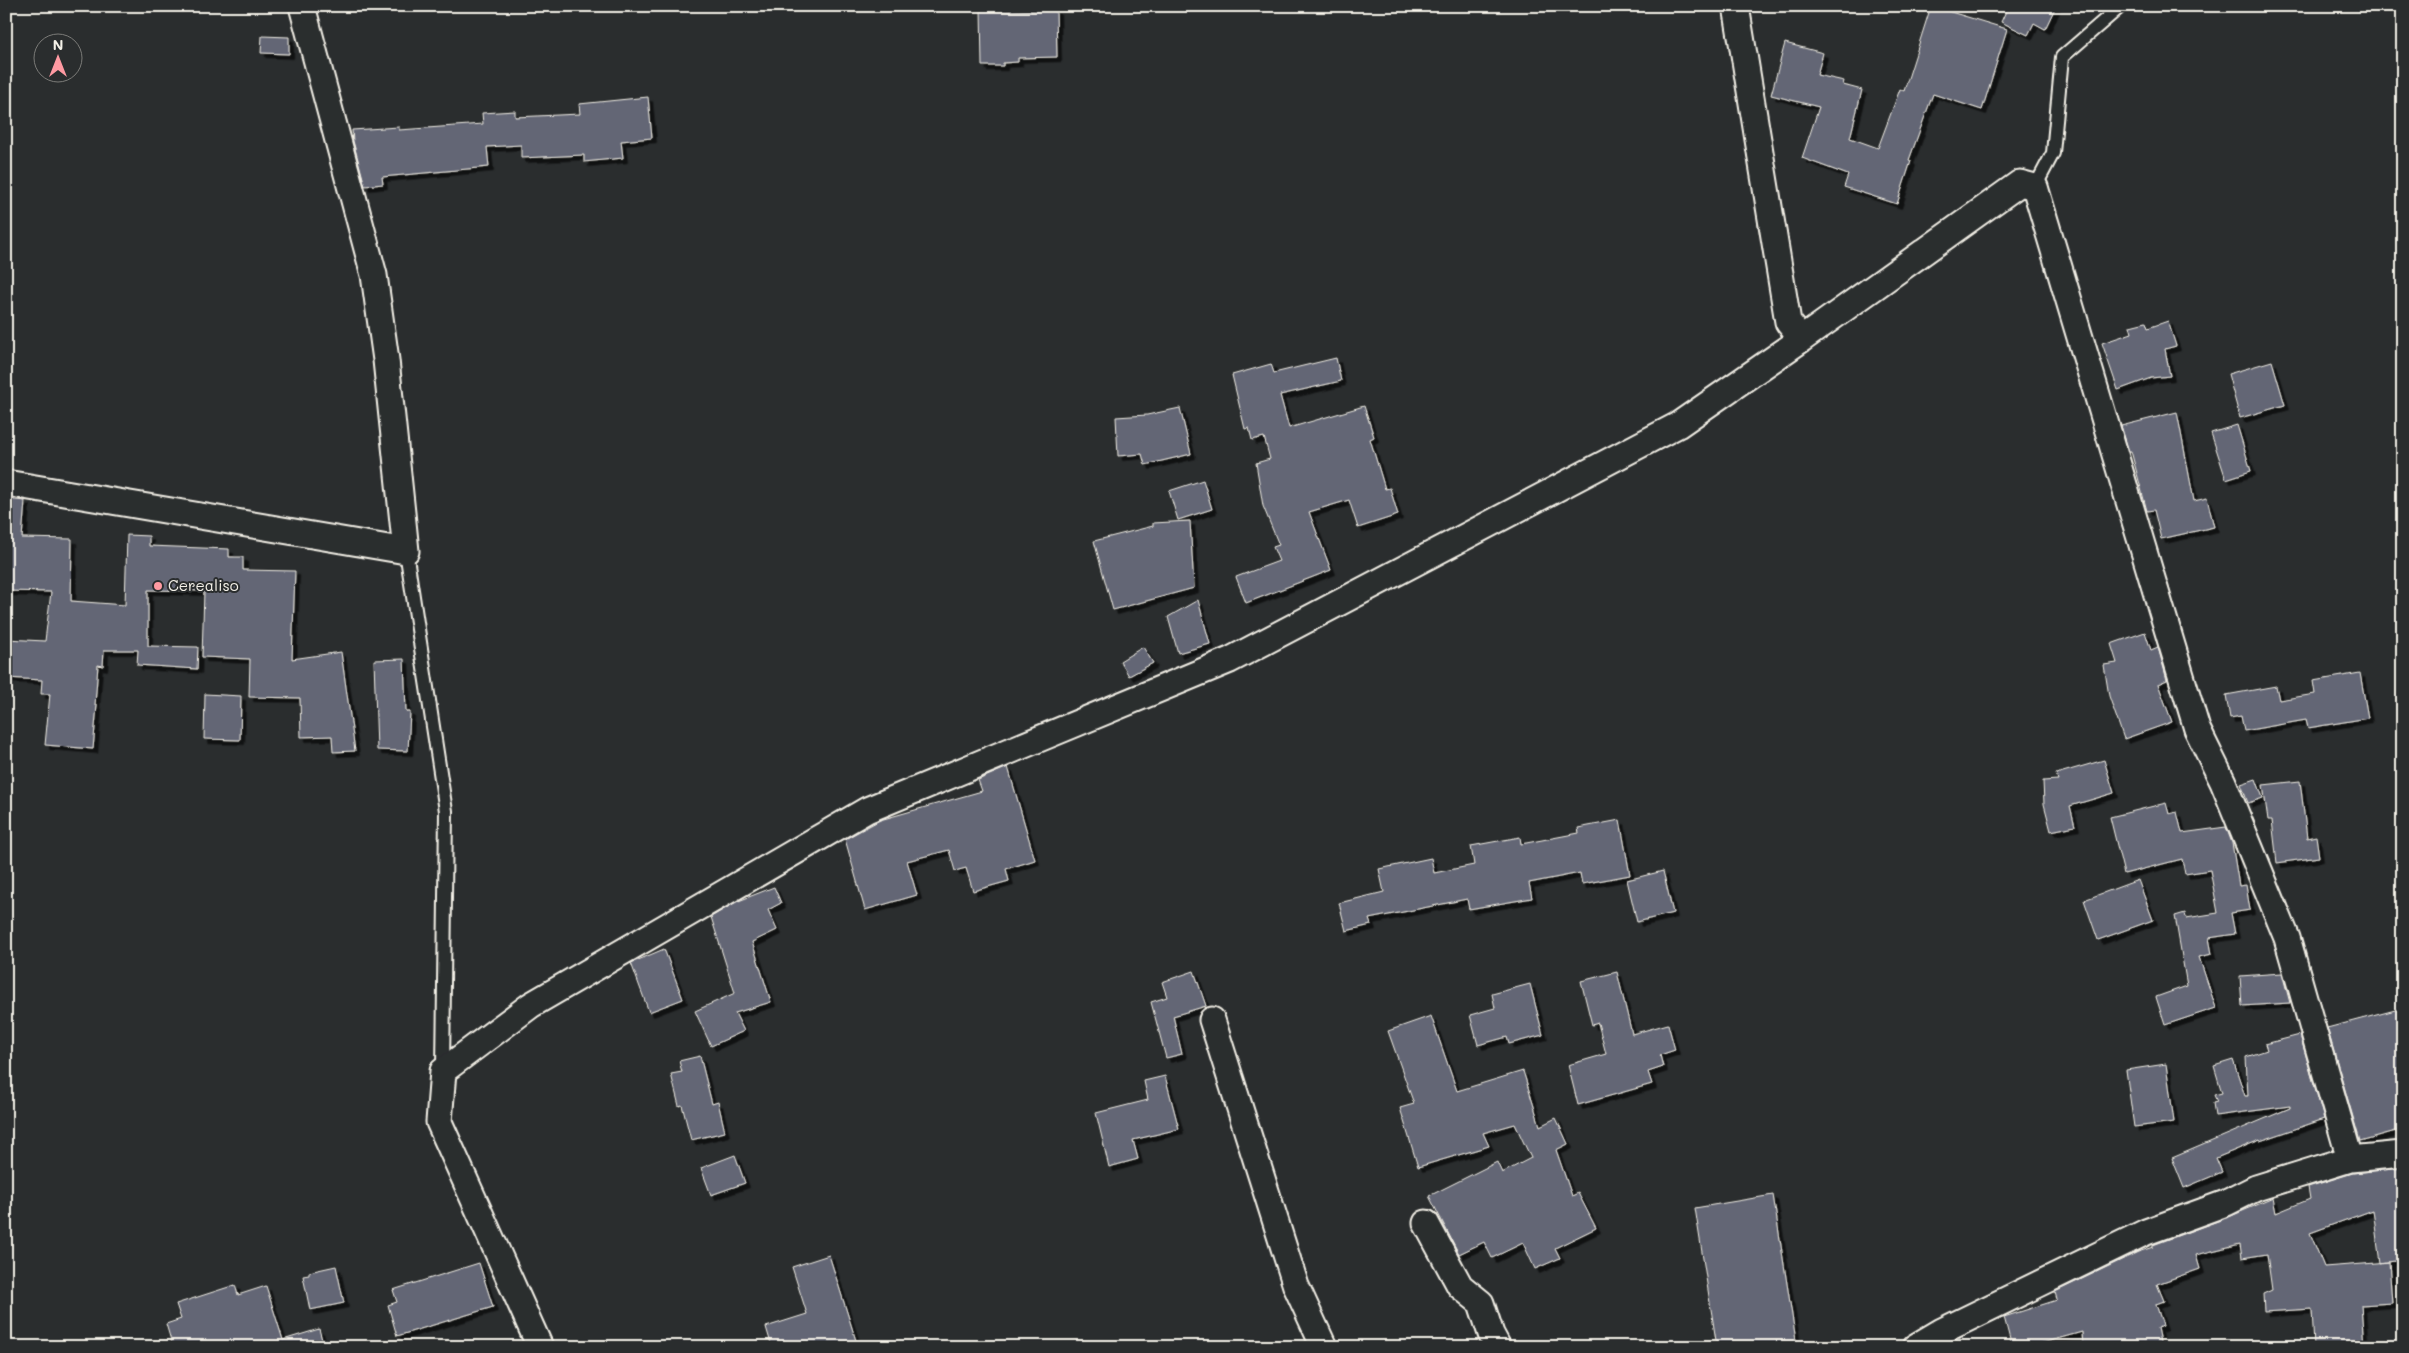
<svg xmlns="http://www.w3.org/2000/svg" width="2409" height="1353" font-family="Mali,sans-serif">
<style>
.building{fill:#636675;stroke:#f4f1e8;filter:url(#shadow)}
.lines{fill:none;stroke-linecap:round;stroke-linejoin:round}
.lane-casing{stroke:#f4f1e8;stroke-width:16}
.street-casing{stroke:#f4f1e8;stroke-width:29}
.lane{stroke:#2a2d2e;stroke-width:12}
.street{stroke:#2a2d2e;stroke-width:25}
.poi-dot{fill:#ff9aa2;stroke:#2a2d2e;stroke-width:2}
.labels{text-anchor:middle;stroke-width:4;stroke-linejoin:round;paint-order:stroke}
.poi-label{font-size:15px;fill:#f4f1e8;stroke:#2a2d2e;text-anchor:start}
</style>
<defs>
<filter id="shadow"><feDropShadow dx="4.5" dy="4.5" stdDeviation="0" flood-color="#0009"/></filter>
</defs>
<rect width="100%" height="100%" fill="#2a2d2e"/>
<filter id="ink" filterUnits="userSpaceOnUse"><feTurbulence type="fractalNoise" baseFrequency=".02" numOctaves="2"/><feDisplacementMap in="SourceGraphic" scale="10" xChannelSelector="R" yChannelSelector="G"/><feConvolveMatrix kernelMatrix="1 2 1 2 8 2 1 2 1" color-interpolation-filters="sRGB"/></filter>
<g filter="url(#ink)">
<path class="building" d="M1931 6 2007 29 1982 110 1933 94 1909 160 1911 161 1897 204 1844 187 1848 175 1802 158 1819 107 1771 95 1785 43 1823 53 1817 75 1844 81 1843 85 1862 90 1850 138 1878 148 1900 89 1904 91Z
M1996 6H2056L2045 29 2034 23 2028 35 2001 22 2006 11Z
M1002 8V11L1056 10 1057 57 1018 58V62L1003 63V66H982L981 9Z
M262 36 289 37V54L261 53Z
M648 97 652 138 621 141 623 158 584 162V155L521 158V145L487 147 489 167 382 177 383 184 365 186 353 141 352 130 399 127V130L483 124 482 113 515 111V117L580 114 579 104Z
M2168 321 2176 346 2165 349 2170 376 2151 378 2118 390 2102 343 2132 333 2130 326 2146 322 2148 328Z
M1336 358 1341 381 1280 395 1289 428 1364 406 1374 437 1370 439 1385 489 1390 488 1398 515 1358 528 1349 500 1309 512 1331 570 1246 603 1236 577 1279 561 1273 547 1279 545 1263 506 1256 463 1270 459 1264 437 1252 440 1249 428 1245 429 1232 375 1271 364 1274 373Z
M2272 361 2285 405 2240 418 2228 374Z
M1180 408 1191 454 1145 465 1142 454 1118 456 1116 417 1147 415Z
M2177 412 2194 501 2207 498 2214 527 2161 539 2154 510 2147 511 2131 451H2129L2121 426Z
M2237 425 2251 471 2226 479 2211 433Z
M1203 480 1212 509 1178 520 1169 491Z
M6 499 25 501 22 538 72 539 71 601 125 605 127 535 149 536V546L229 549V557H243V570L295 571 292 659 341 652 355 751 333 752 332 736 301 737 300 698 249 697 250 659 202 657 204 591 148 590V646L198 647 197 669 137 665 138 650H104L103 666 98 665 95 705H97L93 749 45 745 50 694H41L42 680 6 678V639L45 641 51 592 6 591Z
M1190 521 1194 588 1113 610 1094 541 1153 526V523Z
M1198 600 1210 644 1178 653 1168 617Z
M2145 632 2151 650 2158 647 2167 680 2158 684 2172 722 2124 739 2109 696 2104 665 2117 663 2111 644Z
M1143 647 1153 663 1129 676 1120 661Z
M404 659 406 712H410L408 751 377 750 374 660Z
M2360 673 2368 718 2308 728 2306 720 2244 731 2241 716 2230 718 2226 695 2276 686 2279 700 2315 694 2313 681Z
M205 694 241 696 240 740 204 739Z
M2104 760 2114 793 2070 806 2075 826 2051 831 2044 804 2043 781 2058 780 2056 774Z
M1008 767 1035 860 1006 869 1009 881 973 891 966 868 955 871 949 850 907 861 917 895 865 910 845 839 880 820 982 791 978 780Z
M2256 779 2263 798 2248 803 2241 784Z
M2300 781 2307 838 2316 836 2319 857 2277 863 2272 820H2268L2263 785Z
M2166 803 2169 814 2177 812 2182 833 2226 827 2232 843 2239 886 2246 885 2250 910 2231 913 2235 934 2209 938 2212 954 2199 957 2216 1008 2165 1025 2156 997 2187 986 2175 916 2185 913 2186 918 2218 913 2210 870 2185 874 2182 859 2124 874 2110 817Z
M1620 820 1630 875 1582 884 1580 873 1529 883 1532 898 1469 909 1467 899 1369 919 1371 925 1346 931 1339 903 1384 892 1379 869 1431 858 1434 873 1474 865 1471 846 1520 837 1521 844 1579 833 1578 828Z
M1663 871 1673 913 1637 922 1627 880Z
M2138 880 2153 920 2098 940 2084 900Z
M774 887 781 903 768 910 777 930 752 942 771 1002 735 1013 744 1031 711 1046 695 1011 735 993 711 917 736 902Z
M664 949 683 999 649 1012 631 963Z
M1194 971 1206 1006 1173 1016 1182 1054 1166 1058 1151 1002 1167 997 1162 982Z
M1617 972 1632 1034 1668 1024 1675 1050 1660 1055 1663 1067 1648 1072 1652 1084 1578 1105 1568 1065 1606 1054 1598 1023 1592 1025 1581 981Z
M2282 973 2290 1003 2242 1006 2240 976Z
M1530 984 1543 1035 1509 1044 1507 1037 1478 1045 1470 1015 1495 1008 1492 994Z
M2403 1008V1129L2360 1141 2327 1028Z
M1431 1016 1457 1091 1523 1071 1540 1126 1556 1118 1568 1144 1556 1150 1572 1196 1578 1193 1596 1228 1555 1248 1560 1258 1535 1269 1523 1243 1492 1258 1484 1242 1459 1254 1429 1196 1497 1162 1502 1173 1531 1158 1515 1124 1483 1133 1489 1146 1418 1167 1400 1108 1414 1104 1388 1031Z
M2300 1035 2324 1119 2260 1141V1140L2216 1158 2222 1172 2184 1188 2172 1158 2290 1108V1106L2215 1116 2213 1103 2217 1102 2214 1095 2222 1093 2214 1066 2233 1060 2245 1096H2248L2246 1057 2267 1050 2265 1044Z
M700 1056 712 1104 718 1102 725 1132 691 1140 682 1105 679 1106 671 1074 682 1072 679 1061Z
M2166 1064 2174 1122 2134 1127 2126 1070Z
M1165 1076 1179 1129 1133 1140 1138 1159 1109 1167 1096 1113 1148 1100 1144 1081Z
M735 1155 745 1183 711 1195 701 1168Z
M2403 1168V1260L2380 1263 2373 1210 2310 1233 2324 1267 2389 1262 2392 1303 2361 1305 2364 1347H2314L2312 1309 2264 1312 2263 1294 2272 1290 2267 1254 2242 1258 2240 1244 2196 1255 2200 1269 2157 1284 2164 1301 2156 1304 2163 1326 2157 1328 2161 1347H2083L2082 1332 2028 1347H2012L2004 1317 2057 1300 2055 1292 2138 1252 2153 1247V1245L2231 1216 2273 1198 2276 1213 2310 1199 2308 1187 2353 1173Z
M1773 1195 1797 1347H1717L1695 1208Z
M829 1255 858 1347H772L766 1327 807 1314 792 1267Z
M479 1263 493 1307 397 1336 388 1305 397 1302 393 1290Z
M336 1266 344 1303 310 1310 303 1276 309 1275V1272Z
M235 1285 238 1295 266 1286 283 1340 319 1329 324 1347H173L166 1324 181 1319 176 1304Z"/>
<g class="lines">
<g class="lane-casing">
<path id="lane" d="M2035 187 2053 153 2062 57 2121 6
M406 551 446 811 443 1071"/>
</g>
<g class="street-casing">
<path id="street" d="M1736 6 1788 322 1802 339 2020 183 2035 187 2197 729 2223 782 2287 938 2350 1159
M6 483 406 551 386 360 374 275 302 6
M1212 1020 1296 1286 1324 1347
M1426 1223 1460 1286 1481 1303 1491 1334 1498 1347
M540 1347 439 1122 443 1071 531 1005 867 810 1230 660 1678 425 1802 339
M1915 1347 1942 1331 2146 1232 2226 1203 2256 1188 2350 1159 2403 1154"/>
</g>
<use href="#lane" class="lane"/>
<use href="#street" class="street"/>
</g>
</g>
<circle class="poi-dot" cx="158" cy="586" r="5"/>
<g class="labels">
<g class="poi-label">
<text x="168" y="591">Cerealiso</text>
</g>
</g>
<rect width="2409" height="1353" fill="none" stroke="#2a2d2e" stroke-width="25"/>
<rect x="12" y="12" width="2384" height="1328" fill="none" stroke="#f4f1e8" stroke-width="2" filter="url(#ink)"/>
<g transform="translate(58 58)"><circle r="24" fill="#2a2d2e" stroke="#7b7b78"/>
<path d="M0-4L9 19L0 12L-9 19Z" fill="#ff9aa2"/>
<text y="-8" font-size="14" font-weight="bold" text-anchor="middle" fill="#f4f1e8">N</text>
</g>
</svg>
